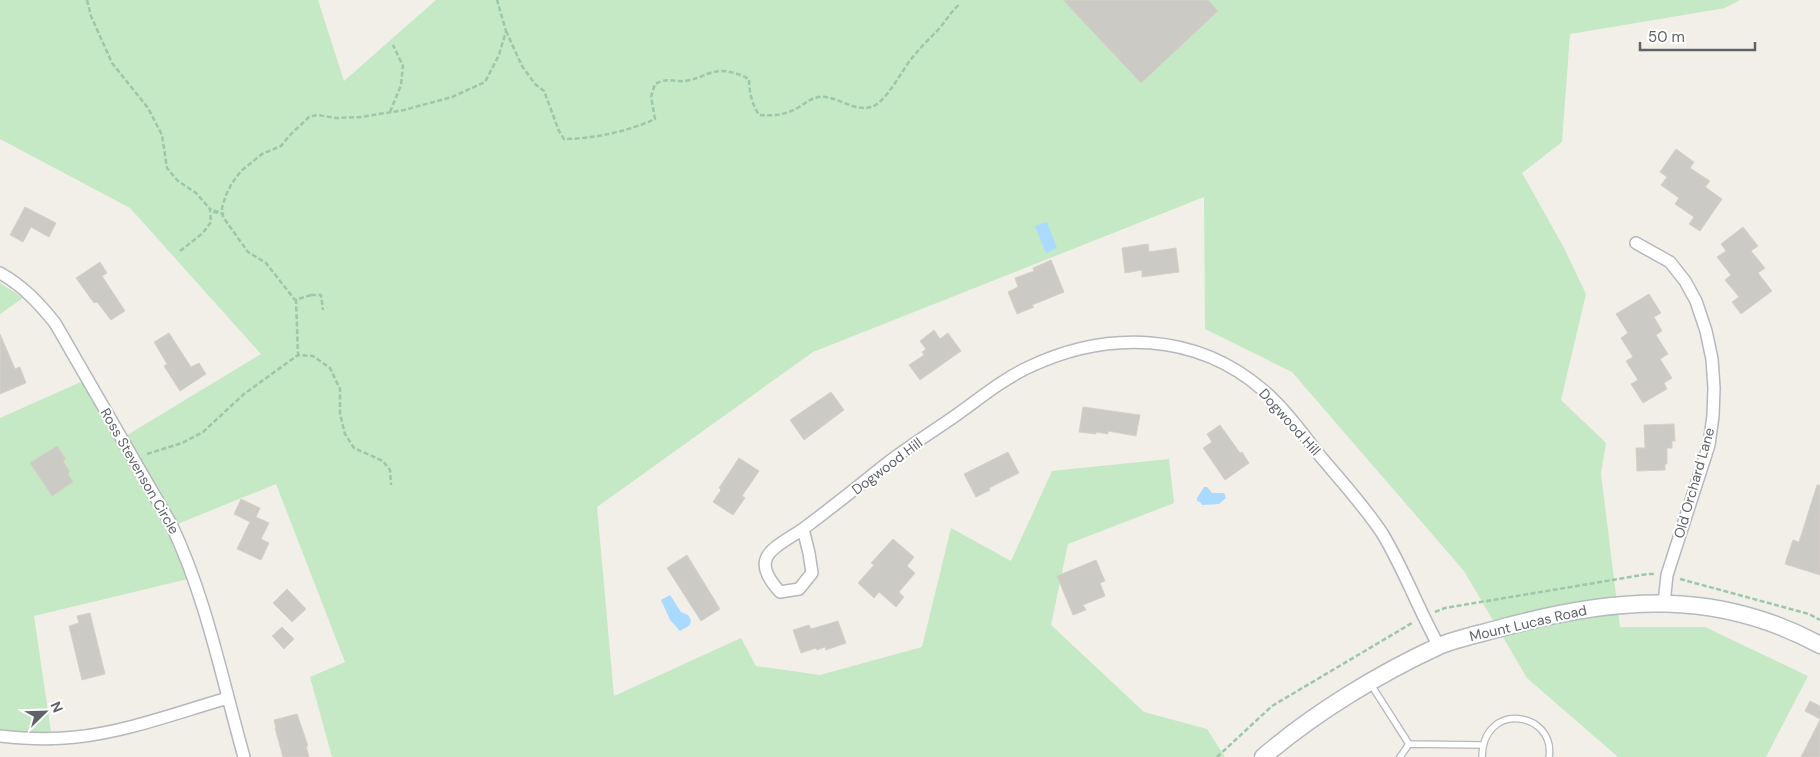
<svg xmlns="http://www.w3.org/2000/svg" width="1820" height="757" font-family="'DM Sans',sans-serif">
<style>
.green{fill:#c5e8c5}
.water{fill:#aadaff}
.building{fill:#cccac5;stroke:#d6d1c6}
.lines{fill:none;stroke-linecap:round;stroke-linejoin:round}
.lane-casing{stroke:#b5b8bc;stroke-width:8}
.street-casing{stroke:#b5b8bc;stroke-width:14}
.secondary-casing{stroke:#b6babf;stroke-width:19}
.path{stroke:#9cc7a9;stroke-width:2.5;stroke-dasharray:5 2.5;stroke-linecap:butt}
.lane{stroke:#fff;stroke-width:5.5}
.street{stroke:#fff;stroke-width:11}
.secondary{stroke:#fff;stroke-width:16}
.labels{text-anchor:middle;stroke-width:4;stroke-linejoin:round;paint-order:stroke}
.street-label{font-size:14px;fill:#5f6368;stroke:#fff}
</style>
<rect width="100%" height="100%" fill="#f1efe8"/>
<path class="green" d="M0 0H318L344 81 436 0H1740L1725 8 1570 34 1562 142 1522 173 1563 246 1586 294 1561 400 1606 443 1601 474 1620 627H1705L1808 676 1766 757H1618L1527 678 1464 571 1292 372 1205 329 1204 197 813 352 597 507 614 696 741 638 756 666 820 675 922 647 951 528 1011 561 1052 471 1169 459 1174 503 1068 544 1051 625 1144 712 1207 729 1225 757H332L310 677 345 662 276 484 175 525 192 578 34 616 53 746 0 741V418L83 381 119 440 261 354 130 208 0 139Z
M0 283 23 298 0 314Z"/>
<path class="water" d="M1047 222 1057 248 1046 253 1035 226Z
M1204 487H1207L1212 493H1224L1226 498 1219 504 1202 505 1200 502 1197 501V498Z
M670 595 681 612 688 615 691 620 690 625 680 631 670 620 661 600Z"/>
<path class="building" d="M1063 0H1208L1218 11 1141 83Z
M1676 149 1694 162 1690 168 1710 181 1705 187 1722 199 1700 231 1689 224 1694 217 1675 204 1679 198 1661 185 1667 177 1660 172Z
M25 207 56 223 49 237 31 227 23 242 10 235Z
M1743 227 1758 246 1751 251 1765 268 1758 273 1772 291 1741 314 1732 302 1739 297 1725 280 1731 275 1717 257 1726 251 1721 244Z
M1148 244 1149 252 1176 248 1179 272 1142 277V270L1125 273 1122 248Z
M1051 260 1064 292 1032 305 1034 307 1017 314 1008 292 1018 287 1015 278 1034 271 1033 268Z
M100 262 107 273 102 276 125 311 111 320 97 302 94 303 76 278Z
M1649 294 1661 313 1654 317 1662 331 1656 335 1668 354 1660 359 1672 378 1664 383 1667 389 1643 403 1631 384 1638 380 1626 361 1633 357 1621 338 1628 333 1616 314Z
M934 330 940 339 948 333 961 351 920 380 909 365 924 355 922 352 926 349 920 341Z
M169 333 191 367 199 363 206 374 180 391 164 366 167 364 154 342Z
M0 334 15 369 20 367 26 383 0 394Z
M831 392 844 410 804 440 790 420Z
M1083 407 1140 415 1136 436 1108 431V434L1096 432V434L1079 432Z
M1674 424 1675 441H1672V448H1667V464H1665V470L1637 471 1636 448H1645L1644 425Z
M1220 425 1240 453 1242 452 1249 463 1225 480 1203 448 1212 442 1207 434Z
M57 446 66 459 63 461 70 472 68 474 73 482 52 496 30 463Z
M1008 452 1019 473 989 488 990 490 976 497 964 474Z
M739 458 759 471 742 496 745 498 733 515 713 502 721 490 719 488Z
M1817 485H1820V575L1785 564 1793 540 1799 542Z
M241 499 260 508 256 517 269 523 261 539 269 543 261 560 237 549 250 522 234 514Z
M893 539 914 557 907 566 915 573 899 592 904 597 896 607 879 592 874 598 858 583 874 565 871 563Z
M687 555 720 609 701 621 667 568Z
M1096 560 1105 581 1100 583 1105 596 1083 605 1086 610 1073 615 1057 576Z
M287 589 306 609 292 622 273 603Z
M90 613 105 674 82 680 69 626 79 623 77 616Z
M838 621 846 643 826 650 825 647 817 650 816 648 801 653 793 630 809 625 811 629Z
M282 627 294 639 284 649 272 636Z
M1810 701 1820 706V719L1805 711Z
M297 714 308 746H306L309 757H283L275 728H276L274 720Z
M1820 720V757H1801Z"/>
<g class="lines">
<g class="lane-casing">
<path id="lane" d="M1370 683 1409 744 1400 757
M1409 744 1482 745
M1482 757C1483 700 1556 712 1549 757"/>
</g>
<g class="street-casing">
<path id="street" d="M1636 243 1670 262 1685 281 1696 301 1706 331 1712 359 1714 388 1713 416 1709 445 1667 575 1664 603
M0 273C23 286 39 303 55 323L171 524C206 597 222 679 244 757
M803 529C831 508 859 486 886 464 908 447 932 432 955 416 979 399 1003 379 1029 367 1107 330 1196 332 1263 390 1285 409 1303 434 1321 457 1342 482 1364 506 1382 533 1404 569 1418 609 1439 646
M803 529 809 553 812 573 799 589 780 592C748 557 773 549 803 529Z
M0 736C26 739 51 740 76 737 126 732 179 712 228 698"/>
</g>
<g class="secondary-casing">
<path id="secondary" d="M1263 757C1313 714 1378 674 1439 646 1460 637 1485 633 1508 626 1617 597 1717 589 1820 645"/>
</g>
<path class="path" d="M87 0 91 16 112 63 148 108 162 135 167 168 178 181 196 193 210 209
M506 31 522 66 535 84 544 91 559 131 564 139C594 139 629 131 655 119L651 97 655 84C669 77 672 82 685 81 693 80 700 77 707 74 722 68 735 72 749 79 749 92 752 104 759 115 774 116 786 115 799 107 806 103 811 98 819 97 837 95 852 112 871 107 886 103 902 70 912 58 920 48 929 39 938 30 946 21 951 11 960 4
M390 112 401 85 403 66 393 45
M180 251 203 233 211 222 210 209 223 214 210 211
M311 295 295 300 266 263 248 252 223 217 222 208 226 195 232 183 241 171 262 154 281 146 289 136 309 117 317 115 336 118 361 117 404 110 452 97 485 82 499 55 506 31 497 0
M311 295H321L323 310
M296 299 298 355
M147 454 182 443 203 432 244 394 298 355 313 356 330 368 340 389V414L345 434 354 448 383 461 390 470 391 485
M1680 579 1809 614 1820 620
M1435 612 1445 608 1648 574H1656
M1217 757 1272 706 1412 623"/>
<use href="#lane" class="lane"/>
<use href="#street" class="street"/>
<use href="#secondary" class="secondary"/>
</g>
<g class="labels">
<g class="street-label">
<text transform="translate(1290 422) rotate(48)" y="5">Dogwood Hill</text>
<text transform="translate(887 466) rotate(-37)" y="5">Dogwood Hill</text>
<text transform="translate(140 471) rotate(60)" y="5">Ross Stevenson Circle</text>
<text transform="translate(1694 483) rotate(-74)" y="5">Old Orchard Lane</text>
<text transform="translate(1528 623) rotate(-13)" y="5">Mount Lucas Road</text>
</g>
</g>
<g transform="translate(45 712) rotate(67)" stroke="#ffffff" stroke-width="4" paint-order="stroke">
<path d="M0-4L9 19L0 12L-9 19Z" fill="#5f6368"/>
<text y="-8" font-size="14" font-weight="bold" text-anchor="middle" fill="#5f6368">N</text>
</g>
<path d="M1640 42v8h115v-8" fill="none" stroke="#5f6368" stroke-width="2.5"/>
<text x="1648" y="42" font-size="15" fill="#5f6368" stroke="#ffffff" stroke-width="4" paint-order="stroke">50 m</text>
</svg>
